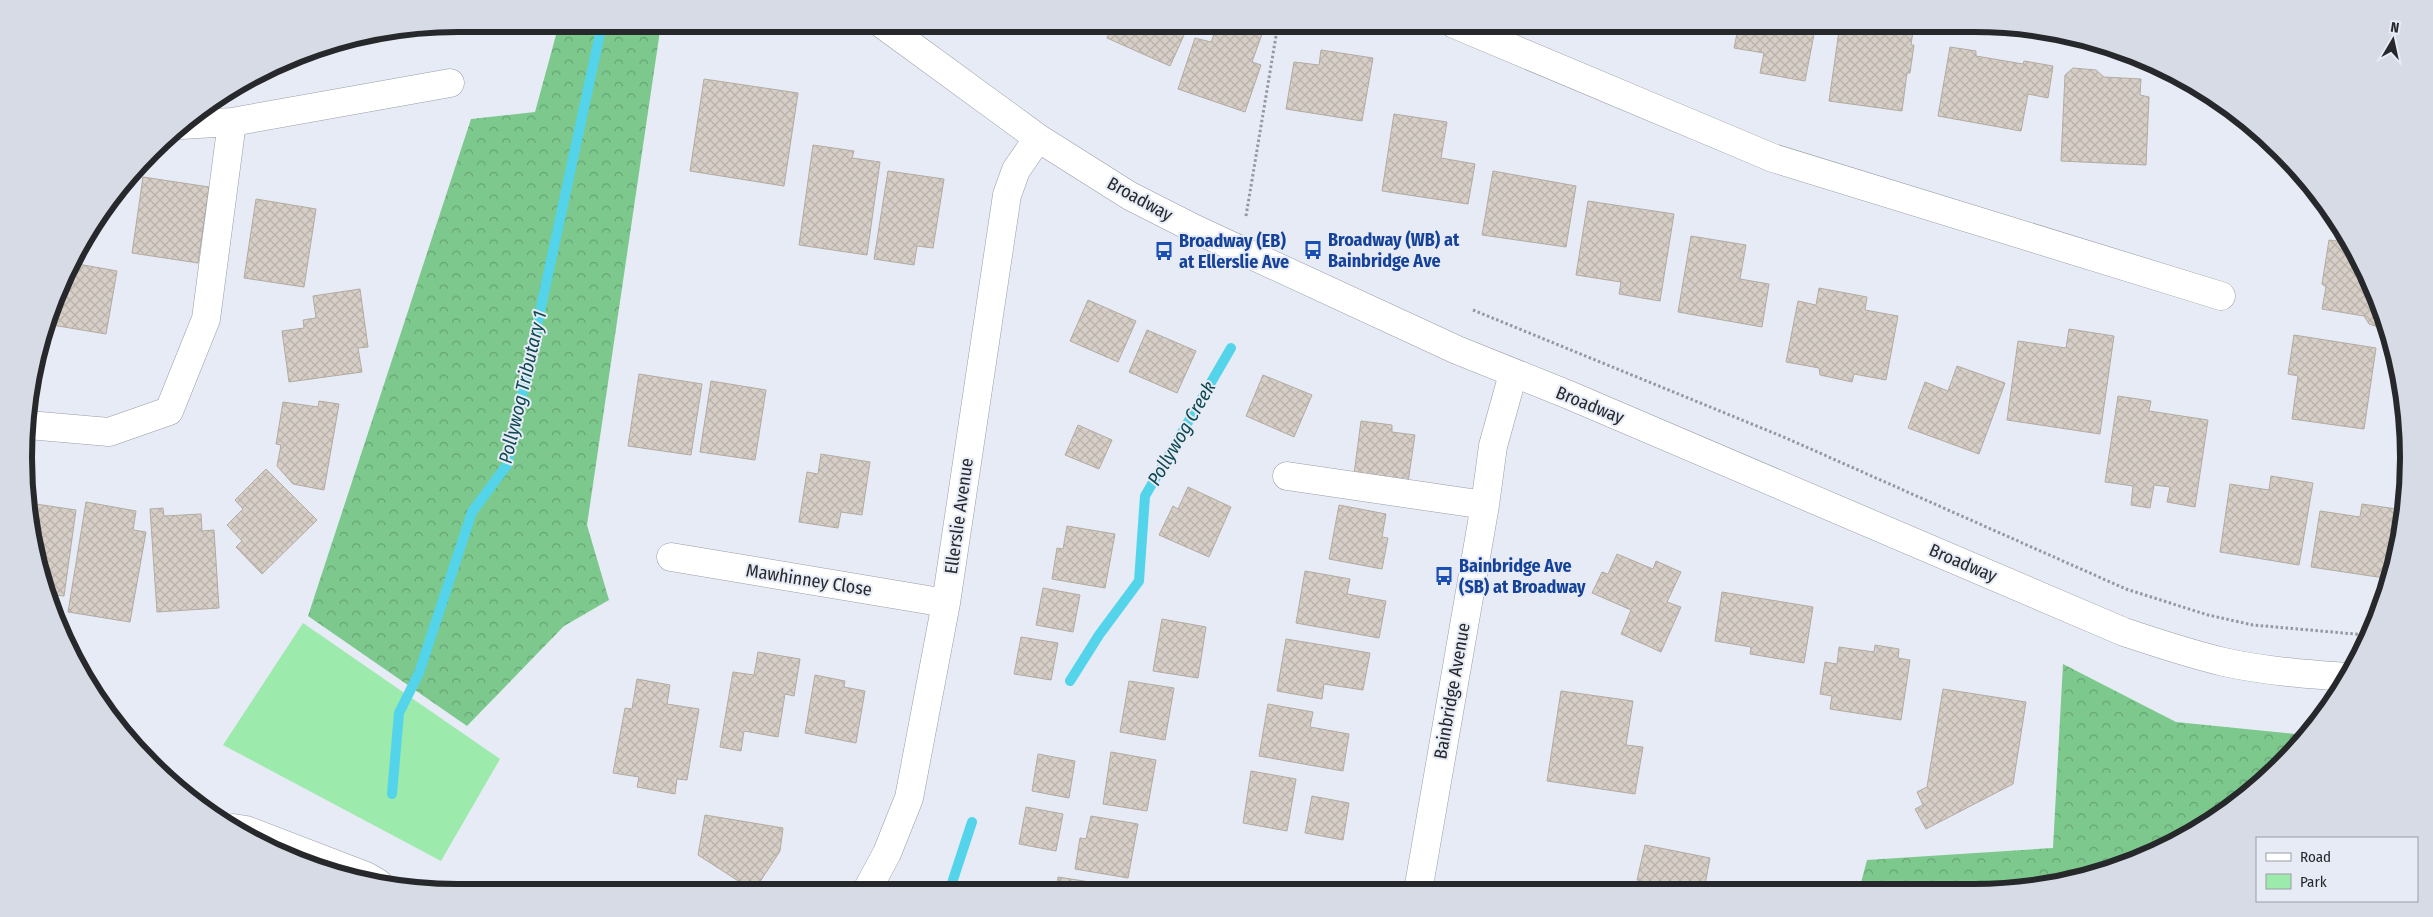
<svg xmlns="http://www.w3.org/2000/svg" width="2433" height="917" font-family="'Fira Sans Condensed',sans-serif">
<style>
.green{fill:#9ceaac}
.forest{fill:url(#forest-crowns)}
.lines{fill:none;stroke-linecap:round;stroke-linejoin:round}
.stream{stroke:#53d4ea;stroke-width:10}
.building{fill:url(#building-cross-hatch);stroke:#b3aba3}
.minor-casing{stroke:#989da6;stroke-width:29}
.path{stroke:#9598a0;stroke-width:3;stroke-dasharray:2.5 2.5;stroke-linecap:butt}
.minor{stroke:#fff;stroke-width:28}
.labels{text-anchor:middle;stroke-width:4;stroke-linejoin:round;paint-order:stroke}
.street-label{font-size:18px;fill:#26282c;stroke:#e6ebf5}
.transit-label{font-size:18px;font-weight:bold;fill:#164399;stroke:#e6ebf5;text-anchor:start}
.water-label{font-size:19px;font-style:italic;fill:#0e4851;stroke:#e6ebf5}
.rim{fill:none;stroke:#26282c;stroke-width:6}
</style>
<defs>
<pattern id="forest-crowns" width="20" height="18" patternUnits="userSpaceOnUse" patternTransform="scale(1.25)"><rect width="20" height="18" fill="#7dc98d"/><path d="M2 6a3 3 0 1 1 6 0M12 15a3 3 0 1 1 6 0" fill="none" stroke="#66a373"/></pattern>
<pattern id="building-cross-hatch" width="8" height="8" patternUnits="userSpaceOnUse" patternTransform="scale(1.25)"><rect width="8" height="8" fill="#d7cfc7"/><path d="M0 0l8 8M0 8l8-8" fill="none" stroke="#b8b2ab"/></pattern>
</defs>
<rect width="100%" height="100%" fill="#e6ebf5"/>
<path class="green" d="M303 623 500 759 441 861 223 745Z"/>
<path class="forest" d="M559 24H661L587 525 609 600 564 626 467 726 308 616 471 119 535 112Z
M2063 664 2176 722 2305 735 2261 785 2167 849 2032 889 1859 890 1867 860 2053 848Z"/>
<g class="lines">
<path class="stream" d="M1070 681 1099 635 1139 581 1145 496 1231 348
M392 794 399 713 419 673 472 512 507 465 602 24
M949 892 972 822"/>
</g>
<path class="building" d="M1113 24H1189L1170 66 1107 38Z
M1228 24 1262 34 1252 62 1261 65 1245 112 1178 89 1195 38 1211 42 1216 29 1225 33Z
M1739 24H1816L1805 81 1760 73 1764 53 1734 48Z
M1840 24H1914L1911 45H1914L1910 73H1907L1902 111 1829 101Z
M1950 47 1976 51V56L2023 64 2024 61 2053 66 2048 98 2028 94 2021 131 1938 116Z
M1321 50 1373 58 1362 121 1286 109 1294 62 1319 65Z
M2073 68 2096 70 2104 77 2141 79 2140 95 2149 97 2146 165 2061 161 2065 75Z
M704 79 798 93 784 186 690 171Z
M1394 114 1447 122 1441 158 1475 164 1468 204 1382 191Z
M813 145 854 151 852 158 880 162 867 255 799 245Z
M888 171 944 179 933 248 917 246 914 265 874 259Z
M1493 171 1576 186 1566 247 1482 235Z
M143 177 209 187 198 263 132 253Z
M256 199 316 209 304 287 244 278Z
M1588 201 1674 214 1660 301 1619 294 1621 282 1576 275Z
M1691 236 1746 245 1740 279 1769 284 1762 327 1678 312Z
M2329 240 2352 243 2387 324 2378 327 2369 324 2364 316 2322 309 2326 287 2322 284Z
M78 251H80L78 264 117 271 106 334 46 324Z
M1819 288 1867 297 1865 310 1898 316 1886 380 1854 374 1852 382 1820 375 1819 368 1786 362 1798 301 1816 305Z
M360 289 368 347 358 348 362 372 289 382 282 331 304 328 303 320 316 318 313 296Z
M1088 300 1136 321 1118 362 1070 341Z
M2069 329 2114 336 2100 434 2007 420 2018 341 2066 348Z
M1147 330 1196 351 1177 393 1129 372Z
M2294 335 2376 348 2364 429 2292 419 2298 376 2288 374Z
M1957 366 2005 383 1979 454 1908 428 1925 382 1948 391Z
M639 374 702 384 691 455 628 446Z
M1263 375 1312 395 1294 437 1246 416Z
M711 381 766 390 755 460 700 452Z
M2118 396 2151 401 2149 411 2208 420 2195 507 2167 502 2170 487 2154 485 2150 508 2131 505 2133 486 2105 482Z
M319 401 339 404 324 490 293 484 277 466 281 445 276 444 283 402 318 407Z
M1361 421 1392 425V432L1415 435 1408 482 1354 474Z
M1078 425 1112 440 1099 469 1065 455Z
M821 454 870 462 862 515 841 512 838 528 799 522 807 472 818 474Z
M266 469 317 520 262 574 236 547 242 541 227 525 243 509 235 500Z
M2271 476 2313 483 2299 565 2220 552 2230 484 2269 490Z
M1188 487 1231 507 1209 557 1159 535 1173 506 1178 509Z
M86 502 136 511 133 530 146 532 130 622 68 612Z
M36 504 76 510 64 596 47 594 32 544V530Z
M2362 504 2404 510 2394 571 2391 579 2311 567 2320 511 2360 517Z
M1339 505 1386 514 1382 537 1388 538 1382 569 1329 559Z
M163 508 164 516 201 514 202 531 214 530 219 608 157 612 150 509Z
M1067 526 1115 534 1105 588 1052 579 1057 548 1063 549Z
M1617 554 1653 569 1656 561 1681 572 1667 602 1681 607 1661 652 1621 634 1631 610 1592 593 1602 572 1608 574Z
M1305 571 1350 579 1347 594 1386 601 1379 638 1296 623Z
M1043 588 1080 595 1073 632 1036 625Z
M1722 592 1813 607 1804 663 1750 654 1751 647 1715 641Z
M1162 619 1206 627 1198 678 1153 671Z
M1021 637 1058 643 1051 680 1014 674Z
M1286 639 1370 653 1363 690 1324 684 1322 699 1277 691Z
M1875 645 1899 649 1898 658 1910 660 1901 720 1830 709 1832 696 1820 694 1825 662 1837 664 1839 647 1874 652Z
M758 652 800 659 794 696 785 694 778 737 744 731 741 751 720 747 733 672 754 675Z
M815 675 845 681 844 687 865 691 856 743 805 733Z
M637 679 670 685 667 704 699 709 687 780 677 779 675 794 637 787 639 777 613 773 625 708 632 709Z
M1129 681 1174 688 1165 740 1120 732Z
M1943 689 2026 702 2013 784 1926 829 1915 809 1923 805 1917 792 1927 787Z
M1561 691 1633 701 1626 745 1643 747 1635 794 1547 781Z
M1268 704 1313 712 1310 727 1349 734 1343 771 1259 756Z
M1111 752 1156 760 1147 811 1103 804Z
M1038 754 1075 761 1069 798 1032 791Z
M1251 771 1296 779 1287 831 1243 823Z
M1312 796 1349 803 1343 840 1305 833Z
M1026 807 1063 814 1056 851 1019 844Z
M705 815 783 828 780 851 754 891 698 855Z
M1091 816 1138 824 1128 878 1075 869 1080 838 1086 839Z
M1645 845 1710 858 1704 890H1668L1669 887 1637 880Z
M1058 877 1141 890V892H1056Z"/>
<g class="lines">
<g class="minor-casing">
<path id="minor" d="M882 24 1038 138 1130 196 1195 229 1457 350 1569 395 2124 632C2157 643 2190 654 2224 662 2264 671 2306 674 2346 677
M1454 24 1773 158 2221 296
M181 125 232 122
M28 425 109 432 169 411 206 319 232 122 450 83
M1287 476 1485 505
M671 557 946 603
M233 828 246 830 366 876 378 883
M1418 891 1485 505 1493 446 1513 374
M866 892 887 853 909 798 946 603 1007 195 1016 170 1038 138"/>
</g>
<path class="path" d="M1246 216 1278 24
M1473 310 1786 438 2126 589 2208 615 2253 625 2366 635"/>
<use href="#minor" class="minor"/>
</g>
<defs>
<g id="bus-bare" transform="scale(1.5)"><path d="M-5-6H5V4H4V6H2V4H-2V6H-4V4H-5ZM-3.5-4V0h7V-4ZM-3.5 1.2v1.5H-2V1.2ZM2 1.2v1.5H3.5V1.2Z" fill="#1a4fb4" stroke="#e6ebf5" stroke-width="2.5" paint-order="stroke"/></g>
</defs>
<g fill-rule="evenodd">
<use href="#bus-bare" x="1313" y="250"/>
<use href="#bus-bare" x="1164" y="251"/>
<use href="#bus-bare" x="1444" y="576"/>
</g>
<g class="labels">
<g class="street-label">
<text transform="translate(1140 199) rotate(29)" y="6">Broadway</text>
<text transform="translate(1590 405) rotate(22)" y="6">Broadway</text>
<text transform="translate(959 516) rotate(-82)" y="6">Ellerslie Avenue</text>
<text transform="translate(1963 563) rotate(23)" y="6">Broadway</text>
<text transform="translate(809 580) rotate(9)" y="6">Mawhinney Close</text>
<text transform="translate(1452 691) rotate(-80)" y="6">Bainbridge Avenue</text>
</g>
<g class="transit-label">
<text x="1328" y="246">Broadway (WB) at<tspan x="1328" dy="21">Bainbridge Ave</tspan></text>
<text x="1179" y="247">Broadway (EB)<tspan x="1179" dy="21">at Ellerslie Ave</tspan></text>
<text x="1459" y="572">Bainbridge Ave<tspan x="1459" dy="21">(SB) at Broadway</tspan></text>
</g>
<g class="water-label">
<text transform="translate(522 387) rotate(-77)" y="7">Pollywog Tributary 1</text>
<text transform="translate(1181 433) rotate(-60)" y="7">Pollywog Creek</text>
</g>
</g>
<path d="M0 0H2433V917H0ZM458 32H1974A426 426 0 0 1 2400 458V458A426 426 0 0 1 1974 884H458A426 426 0 0 1 32 458V458A426 426 0 0 1 458 32Z" fill="#d7dbe5" fill-rule="evenodd"/>
<path class="rim" d="M458 32H1974A426 426 0 0 1 2400 458V458A426 426 0 0 1 1974 884H458A426 426 0 0 1 32 458V458A426 426 0 0 1 458 32Z"/>
<rect x="2256" y="837" width="162" height="65" fill="#e6ebf5" stroke="#999da5"/>
<rect x="2266" y="853" width="25" height="8" fill="#ffffff" stroke="#999da5"/>
<text x="2300" y="862" font-size="15" fill="#26282c">Road</text>
<rect x="2266" y="874" width="25" height="15" fill="#9ceaac" stroke="#999da5"/>
<text x="2300" y="887" font-size="15" fill="#26282c">Park</text>
<g transform="translate(2393 40) rotate(9)" stroke="#e6ebf5" stroke-width="4" paint-order="stroke">
<path d="M0-4L9 19L0 12L-9 19Z" fill="#26282c"/>
<text y="-8" font-size="14" font-weight="bold" text-anchor="middle" fill="#26282c">N</text>
</g>
</svg>
